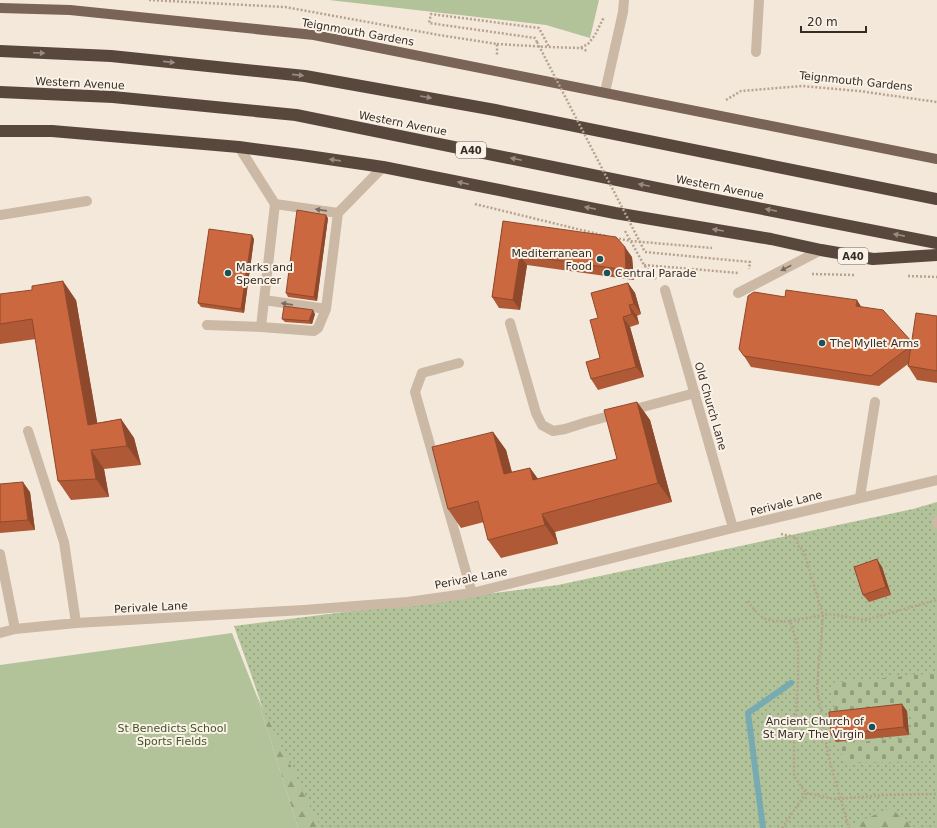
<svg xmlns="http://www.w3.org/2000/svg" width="937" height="828" font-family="'DejaVu Sans',sans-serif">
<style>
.grass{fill:url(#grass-dots)}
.forest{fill:url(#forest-firs)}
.cemetery{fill:url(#cemetery-stones)}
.green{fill:#b2c299}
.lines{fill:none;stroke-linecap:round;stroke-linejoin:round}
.stream{stroke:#77abb1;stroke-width:6}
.path{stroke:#b7a28f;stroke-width:2.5;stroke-dasharray:2 2;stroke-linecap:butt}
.minor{stroke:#cbb8a5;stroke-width:10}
.major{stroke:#796457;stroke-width:10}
.highway{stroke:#58473d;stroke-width:12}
.path-bridge{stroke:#b7a28f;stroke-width:2.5;stroke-dasharray:2 2;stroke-linecap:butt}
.wall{fill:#af5936}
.shaded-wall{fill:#8e492c}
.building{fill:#cb683f;stroke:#8e492c}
.oneway{fill:#998b81}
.oneway2{fill:#796b60}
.poi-dot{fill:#1a525a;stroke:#faf2e6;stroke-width:1.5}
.labels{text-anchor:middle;stroke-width:4;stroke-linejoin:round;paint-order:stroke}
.shield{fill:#faf2e6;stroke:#716760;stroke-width:1}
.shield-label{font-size:10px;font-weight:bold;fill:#362c27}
.street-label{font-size:11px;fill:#362c27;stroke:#faf2e6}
.poi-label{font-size:11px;fill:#362c27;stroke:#faf2e6;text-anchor:start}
.park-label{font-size:11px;fill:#435629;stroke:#faf2e6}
</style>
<defs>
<pattern id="grass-dots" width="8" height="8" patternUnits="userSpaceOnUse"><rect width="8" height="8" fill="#b2c299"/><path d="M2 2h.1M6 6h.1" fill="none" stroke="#929e7d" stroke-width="1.8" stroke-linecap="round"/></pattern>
<pattern id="forest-firs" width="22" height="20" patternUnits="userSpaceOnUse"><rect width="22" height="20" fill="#b2c299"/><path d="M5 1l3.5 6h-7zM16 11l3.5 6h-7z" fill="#929e7d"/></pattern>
<pattern id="cemetery-stones" width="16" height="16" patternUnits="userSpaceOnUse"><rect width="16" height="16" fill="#b2c299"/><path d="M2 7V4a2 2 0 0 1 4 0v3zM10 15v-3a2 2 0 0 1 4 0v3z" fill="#929e7d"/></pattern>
</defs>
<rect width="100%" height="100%" fill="#f3e8da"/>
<path class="grass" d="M937 502V828H305L234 626 558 585 913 509Z"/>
<path class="forest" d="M256 694 321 828H298Z
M890 808 916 828H845Z"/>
<path class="cemetery" d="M937 673V761L845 763 838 744 913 737 910 709 835 716 832 683Z"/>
<path class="green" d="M329 0H599L590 38 546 25Z
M232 633 256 694 298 828H0V665Z"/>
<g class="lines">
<path class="stream" d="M763 828 748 713 791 683"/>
<path class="path" d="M149 0 285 7 439 35 497 44V55
M537 42 535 38 429 23 431 14 539 28 549 47
M497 44 549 47 580 48 588 44 595 35 604 17
M581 48 587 51
M726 100 741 91 802 86 859 91 937 102
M475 204 606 236
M625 231 644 265 656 279
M615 238 631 241 712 248
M645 252 750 262 749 269
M644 265 739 273
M812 274 855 275
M908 276 937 277
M781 534 796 537 799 548 803 549 823 615 817 688 829 759 849 828
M748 601C761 621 768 622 790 621L798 646V680L794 746V776L806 793 834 799 886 795 937 794
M790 621 829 614 865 620 937 600
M782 828 806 793"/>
<path class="minor" d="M756 52 759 0
M605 92 623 12 624 0
M239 147 275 204 338 213 383 167
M275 204 264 300 326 309
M0 215 87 201
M665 290 733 528
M738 293 821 250
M264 300 261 327 314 331 318 328 326 309 338 213
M510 323 536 413 542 425 553 431 565 429 587 422 695 393
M207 325 261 327
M459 363 422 373 415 392 472 593
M28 431 64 542 76 623
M860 497 875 402
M937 521V524
M0 554 15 629
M0 633 15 629 76 623 304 610 408 602 472 593 733 528 937 480"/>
<path class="major" d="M0 8 70 10 314 35 937 159"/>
<path class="highway" d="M0 51 111 56 305 76 495 110 937 199
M0 92 113 97 296 115 696 196 937 243
M0 131H52L239 147 301 155 383 167 615 213 771 239 821 250 873 259 937 255"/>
<path class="path-bridge" d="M537 42 645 252"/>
</g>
<path class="wall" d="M328 218 317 301 288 297 286 293Z
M503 221 632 257 634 280 527 265 520 310 499 308 492 297Z
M254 239 244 313 201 307 198 303Z
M628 283 635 293 641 314 637 316 639 324 630 327 644 377 598 390 591 379 600 358 598 318Z
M0 294 76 300 97 423 121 419 134 438 141 465 104 469 109 497 71 500 58 481 36 339 0 344Z
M785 297 862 307 912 342 937 316V383L917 380 908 366V364L879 386 751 367 744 356Z
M315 314 312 324 285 322 282 319Z
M637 402 650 420 672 502 555 532 558 544 501 558 488 540 484 522 461 528 448 509 493 432 506 450 512 472 530 468 538 479 617 459Z
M0 484 30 492 35 530 0 533Z
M882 567 891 595 869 602 863 595Z
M907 711 909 735 836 742 831 735Z"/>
<path class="shaded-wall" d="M326 215 328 218 317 301 314 297Z
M252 235 254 239 244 313 241 309Z
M625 247 632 257 634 280 626 270Z
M520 255 527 265 520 310 513 300Z
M63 281 76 300 101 444 88 425Z
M628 283 635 293 641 314 634 304Z
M857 300 864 311 856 306Z
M629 305 637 316 639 324 632 314Z
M313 310 315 314 312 324 309 321Z
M623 317 630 327 644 377 636 367Z
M637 402 650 420 672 502 658 483Z
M121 419 134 438 141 465 127 446Z
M493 432 506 450 517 493 504 474Z
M91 450 104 469 109 497 96 479Z
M530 468 543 486 533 480Z
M23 482 30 492 35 530 28 520Z
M542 514 555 532 558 544 545 525Z
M877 559 882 567 891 595 886 587Z
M902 704 907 711 909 735 904 727Z"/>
<path class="building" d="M297 210 326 215 314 297 286 293Z
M503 221 616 237 625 247 626 270 520 255 513 300 492 297Z
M209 229 252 235 241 309 198 303Z
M63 281 88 425 121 419 127 446 91 450 96 479 58 481 32 319 0 324V294L32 290V286Z
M628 283 634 304 629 305 632 314 623 317 636 367 591 379 586 362 600 358 590 320 598 318 591 293Z
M786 290 857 300 856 306 883 310 912 342 911 346 871 376 744 356 739 349 748 296 754 292 785 297Z
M284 306 313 310 309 321 282 319Z
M916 313 937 316V371L908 366Z
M637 402 658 483 542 514 545 525 488 540 478 501 448 509 432 447 493 432 504 474 530 468 533 480 617 459 604 410Z
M23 482 28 520 0 522V484Z
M877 559 886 587 863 595 854 567Z
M902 704 904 727 831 735 829 712Z"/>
<defs><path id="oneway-solid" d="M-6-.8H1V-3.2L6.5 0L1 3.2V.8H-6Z"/></defs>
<g class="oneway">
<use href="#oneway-solid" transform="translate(39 53) rotate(3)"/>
<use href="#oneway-solid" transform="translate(169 62) rotate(6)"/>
<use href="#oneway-solid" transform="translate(298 75) rotate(6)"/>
<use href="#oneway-solid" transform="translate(426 97) rotate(10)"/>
<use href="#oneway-solid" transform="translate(516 159) rotate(-168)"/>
<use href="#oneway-solid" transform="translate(335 160) rotate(-172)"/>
<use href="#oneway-solid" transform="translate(463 183) rotate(-168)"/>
<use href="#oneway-solid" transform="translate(644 185) rotate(-168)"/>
<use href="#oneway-solid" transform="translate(590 208) rotate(-169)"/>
<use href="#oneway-solid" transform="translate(771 210) rotate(-169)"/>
<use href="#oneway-solid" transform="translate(718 230) rotate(-171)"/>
<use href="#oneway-solid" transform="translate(899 235) rotate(-169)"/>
</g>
<g class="oneway2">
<use href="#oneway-solid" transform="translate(321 210) rotate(-172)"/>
<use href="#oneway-solid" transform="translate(786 268) rotate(153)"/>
<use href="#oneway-solid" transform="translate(287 304) rotate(-172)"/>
</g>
<g class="poi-dot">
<circle cx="600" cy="259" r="4"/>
<circle cx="228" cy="273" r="4"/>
<circle cx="607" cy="273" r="4"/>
<circle cx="822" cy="343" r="4"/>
<circle cx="872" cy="727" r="4"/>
</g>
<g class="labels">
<g class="shield">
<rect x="456" y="142" width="30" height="16" rx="3"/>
<rect x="838" y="248" width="30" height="16" rx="3"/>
</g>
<g class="shield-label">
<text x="471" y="154">A40</text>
<text x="853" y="260">A40</text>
</g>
<g class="street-label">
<text transform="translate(358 32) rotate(10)" y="4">Teignmouth Gardens</text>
<text transform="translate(856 81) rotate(6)" y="4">Teignmouth Gardens</text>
<text transform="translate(80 83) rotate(3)" y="4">Western Avenue</text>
<text transform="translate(403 123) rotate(11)" y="4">Western Avenue</text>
<text transform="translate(720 187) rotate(11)" y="4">Western Avenue</text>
<text transform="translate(711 406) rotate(74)" y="4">Old Church Lane</text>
<text transform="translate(786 503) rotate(-14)" y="4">Perivale Lane</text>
<text transform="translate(471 578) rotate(-11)" y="4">Perivale Lane</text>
<text transform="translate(151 607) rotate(-3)" y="4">Perivale Lane</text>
</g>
<g class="poi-label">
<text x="592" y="257" text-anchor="end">Mediterranean<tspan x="592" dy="13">Food</tspan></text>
<text x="236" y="271">Marks and<tspan x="236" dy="13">Spencer</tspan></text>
<text x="615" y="277">Central Parade</text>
<text x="830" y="347">The Myllet Arms</text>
<text x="864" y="725" text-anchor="end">Ancient Church of<tspan x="864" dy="13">St Mary The Virgin</tspan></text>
</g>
<g class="park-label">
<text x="172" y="732">St Benedicts School<tspan x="172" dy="13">Sports Fields</tspan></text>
</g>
</g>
<path d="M801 26v6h65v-6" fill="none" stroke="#362c27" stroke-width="2"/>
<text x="807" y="26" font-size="12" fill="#362c27" stroke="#faf2e6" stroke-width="3" paint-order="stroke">20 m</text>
</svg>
